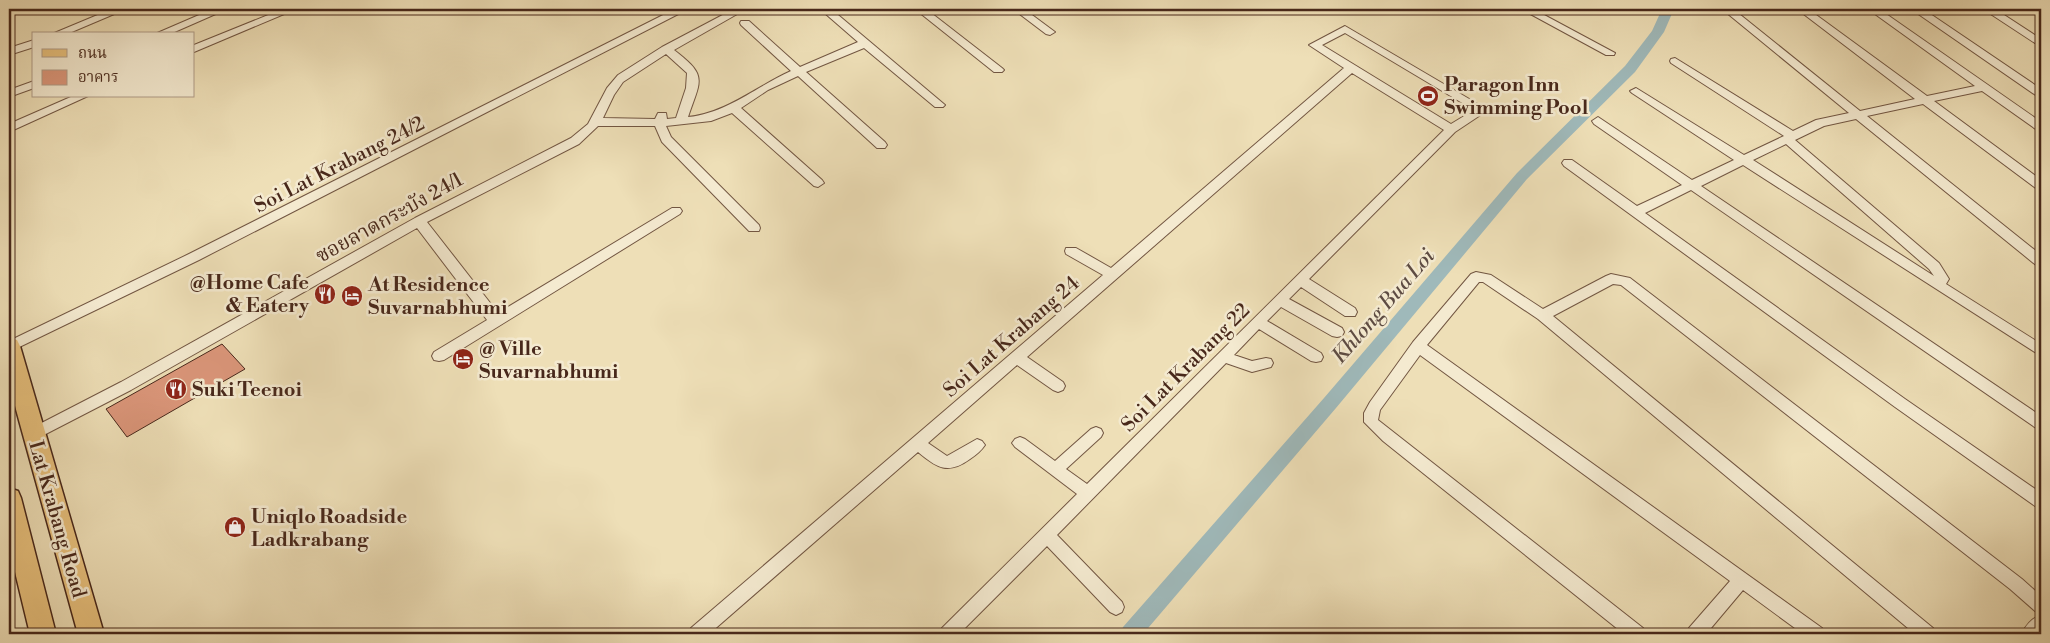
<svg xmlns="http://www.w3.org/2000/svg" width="2050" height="643" font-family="'Libre Bodoni','Noto Serif Thai',serif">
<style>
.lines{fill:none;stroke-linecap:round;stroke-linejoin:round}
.canal{fill:#9fb9ba;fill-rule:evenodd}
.building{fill:#db967a;stroke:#48281b}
.street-casing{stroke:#725642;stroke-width:2}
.primary-casing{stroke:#48281b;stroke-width:3}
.street{fill:#f4ead0;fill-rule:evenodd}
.primary{fill:#e7c07c;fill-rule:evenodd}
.labels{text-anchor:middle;stroke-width:5;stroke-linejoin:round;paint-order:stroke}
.poi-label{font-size:20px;font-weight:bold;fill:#48281b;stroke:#f4ead0;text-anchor:start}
.street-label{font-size:20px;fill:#48281b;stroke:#f4ead0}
.water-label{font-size:21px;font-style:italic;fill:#5e4c43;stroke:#f4ead0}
</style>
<rect width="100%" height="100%" fill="#eedfb7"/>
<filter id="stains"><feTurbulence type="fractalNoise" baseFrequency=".004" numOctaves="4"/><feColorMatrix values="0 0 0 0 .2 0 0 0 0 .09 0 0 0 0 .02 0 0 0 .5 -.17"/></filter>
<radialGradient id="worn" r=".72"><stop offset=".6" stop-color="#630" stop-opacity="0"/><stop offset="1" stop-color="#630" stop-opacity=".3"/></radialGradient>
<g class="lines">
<path class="canal" d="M1662 9H1674L1664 32 1635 72 1527 179 1336 408 1143 634H1120L1123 627 1324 398 1517 173 1625 66 1652 31Z"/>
</g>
<path class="building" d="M222 344 245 369 127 437 106 409Z"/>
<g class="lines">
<g class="street-casing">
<path id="street" d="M112 9H126L67 34H52Z
M213 9H227L170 34H155Z
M283 9H296L194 52V45Z
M675 9H688L199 260 9 352V341L189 254Z
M734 9H746L674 50C708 76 701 79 688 117 727 113 757 86 791 71L741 25 740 23 741 21H749L800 67 858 42 820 9H831L945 105 943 107H935L864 48 806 72 885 142 887 145 885 148H877L798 76 768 90 741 108 822 180 824 183 818 187 814 186 732 113 711 121 666 126 671 137 759 225 760 228 759 231H749L662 142 655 126H598L579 144 427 222 498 313 672 208H680L682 211 680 214 444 360 439 361 434 360 432 356 434 352 487 320 417 228 131 390 38 438 33 440 28 438 26 434 28 430 121 382 415 218 571 138 588 124 607 88 618 75 662 47ZM666 54 687 73 686 88 676 118 667 119 666 113H658L655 119 603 118 614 95 623 82Z
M915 9H926L1002 68 1004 70 1002 72H994Z
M1013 9H1024L1055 32 1050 35 1046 34Z
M1521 9H1533L1615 53 1614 55H1606Z
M1722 9H1733L1860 111 1915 99 1797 9H1808L1927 96 1975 86 1868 9H1879L2041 122V131L2037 130 1982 91 1934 101 2041 180V190L2037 189 1923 104 1867 116 2041 255V267L2036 265 1856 119 1824 126 1795 140 1939 263 1949 279 1946 284 2041 344V356L1743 165 1701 186 2041 416V430L2036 428 1691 190 1645 213 1905 399 2041 493V508L2035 506 1895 407 1564 166 1562 163 1564 160H1572L1637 206 1682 185 1594 124 1592 121 1598 117 1692 180 1734 160 1632 93 1630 91 1636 88 1744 155 1784 136 1671 63 1670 61 1671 59 1675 58 1793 131 1816 120 1849 113ZM1786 144 1929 269 1934 276 1753 160Z
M1911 9H1923L2041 89V97L2037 96Z
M1983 9H1995L2041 39V47Z
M1345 26 1488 110 1455 132 1309 279 1355 308 1357 312 1355 316H1345L1301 287 1289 299 1342 328 1344 332 1342 336 1337 337 1332 336 1281 307 1267 321 1321 353 1323 357 1321 361 1316 362 1311 361 1259 329 1234 355 1252 361 1266 358 1271 359 1273 363 1271 367 1252 372 1226 363 1057 535 1122 602 1124 607 1122 612 1116 615 1110 612 1047 546 959 634H939L942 628 1077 494 1015 447 1012 443 1015 439 1020 437 1025 439 1055 461 1091 429 1096 427 1101 429 1103 433 1101 437 1066 469 1087 484 1444 130 1352 73 1027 357 1063 382 1065 386 1063 390 1058 392 1053 390 1017 365 928 443 947 456 977 439 982 441 985 445C981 451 976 455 970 459 948 475 937 468 918 452L709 634H689L691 628 1103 275 1066 254 1065 251 1066 248H1076L1111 268 1344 68 1309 45ZM1345 33 1474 110 1451 124 1322 45Z
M34 40V47L9 55V48Z
M34 81V88L9 97V90Z
M73 96H88L9 132V124Z
M1476 272 1491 275 1543 309 1606 276 1611 274 1630 278 2022 579 2041 596V614L2035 611 2010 589 1621 285 1613 284 1553 316 1933 628 1936 634H1915L1538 319 1483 282H1479L1427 345 1822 628 1825 634H1803L1743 590 1706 634H1687L1689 628 1730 581 1420 355 1380 410 1378 420 1643 628 1646 634H1624L1383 441 1364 422V413L1370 402 1413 342 1471 274Z
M2041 615V634H2022C2025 626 2032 618 2041 615Z"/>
</g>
<g class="primary-casing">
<path id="primary" d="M9 338 17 340 20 346 104 634H78L9 384Z
M9 488 18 491 21 498 56 634H30L9 547Z"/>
</g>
<use href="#street" class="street"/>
<use href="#primary" class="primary"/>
</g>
<defs>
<g id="stadium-disc" transform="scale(1.125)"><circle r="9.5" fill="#8f2418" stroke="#f4ead0"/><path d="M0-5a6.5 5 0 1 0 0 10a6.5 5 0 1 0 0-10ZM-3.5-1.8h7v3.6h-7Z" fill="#fff"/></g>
<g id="restaurant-disc" transform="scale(1.125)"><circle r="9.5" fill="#8f2418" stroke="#f4ead0"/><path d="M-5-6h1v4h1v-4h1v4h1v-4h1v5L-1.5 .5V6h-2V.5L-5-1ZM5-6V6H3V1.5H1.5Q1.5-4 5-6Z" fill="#fff"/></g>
<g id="hotel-disc" transform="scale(1.125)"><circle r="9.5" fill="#8f2418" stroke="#f4ead0"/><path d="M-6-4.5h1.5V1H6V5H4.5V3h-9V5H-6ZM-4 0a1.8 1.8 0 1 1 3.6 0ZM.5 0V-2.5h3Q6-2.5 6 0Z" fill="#fff"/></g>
<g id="shop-disc" transform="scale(1.125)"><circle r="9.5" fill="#8f2418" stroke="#f4ead0"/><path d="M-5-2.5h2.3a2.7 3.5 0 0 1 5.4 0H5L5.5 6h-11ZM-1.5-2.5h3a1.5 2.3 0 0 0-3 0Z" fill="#fff"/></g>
</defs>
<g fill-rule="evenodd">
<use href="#stadium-disc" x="1428" y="96"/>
<use href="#restaurant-disc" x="325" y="294"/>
<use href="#hotel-disc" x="352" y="296"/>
<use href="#hotel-disc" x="463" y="359"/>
<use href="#restaurant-disc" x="176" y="389"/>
<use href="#shop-disc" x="235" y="527"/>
</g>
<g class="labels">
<g class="poi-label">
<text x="1444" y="91">Paragon Inn<tspan x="1444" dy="23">Swimming Pool</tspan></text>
<text x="309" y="289" text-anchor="end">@Home Cafe<tspan x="309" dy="23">&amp; Eatery</tspan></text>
<text x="368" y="291">At Residence<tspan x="368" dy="23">Suvarnabhumi</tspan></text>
<text x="479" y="355">@ Ville<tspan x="479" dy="23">Suvarnabhumi</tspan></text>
<text x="192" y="396">Suki Teenoi</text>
<text x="251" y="523">Uniqlo Roadside<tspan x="251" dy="23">Ladkrabang</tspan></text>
</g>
<g class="street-label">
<text transform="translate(339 164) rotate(-27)" y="7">Soi Lat Krabang 24/2</text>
<text transform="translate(389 217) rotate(-29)" y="7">ซอยลาดกระบัง 24/1</text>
<text transform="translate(1011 336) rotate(-41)" y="7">Soi Lat Krabang 24</text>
<text transform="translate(1185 367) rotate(-45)" y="7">Soi Lat Krabang 22</text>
<text transform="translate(58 519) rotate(74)" y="7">Lat Krabang Road</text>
</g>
<g class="water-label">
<text transform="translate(1383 306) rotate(-49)" y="7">Khlong Bua Loi</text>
</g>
</g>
<rect width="2050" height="643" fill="none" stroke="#eedfb7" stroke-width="30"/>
<rect x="10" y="10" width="2030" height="623" fill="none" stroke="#48281b" stroke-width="2.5"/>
<rect x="15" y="15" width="2020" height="613" fill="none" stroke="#48281b"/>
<rect x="32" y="32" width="162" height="65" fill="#f4ead0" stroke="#af9c88"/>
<rect x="42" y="49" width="25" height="8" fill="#e7c07c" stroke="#af9c88"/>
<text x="78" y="58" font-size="15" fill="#48281b">ถนน</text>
<rect x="42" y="70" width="25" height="15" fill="#db967a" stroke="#af9c88"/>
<text x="78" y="82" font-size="15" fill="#48281b">อาคาร</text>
<rect width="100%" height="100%" filter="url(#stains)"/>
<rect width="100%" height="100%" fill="url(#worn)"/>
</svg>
